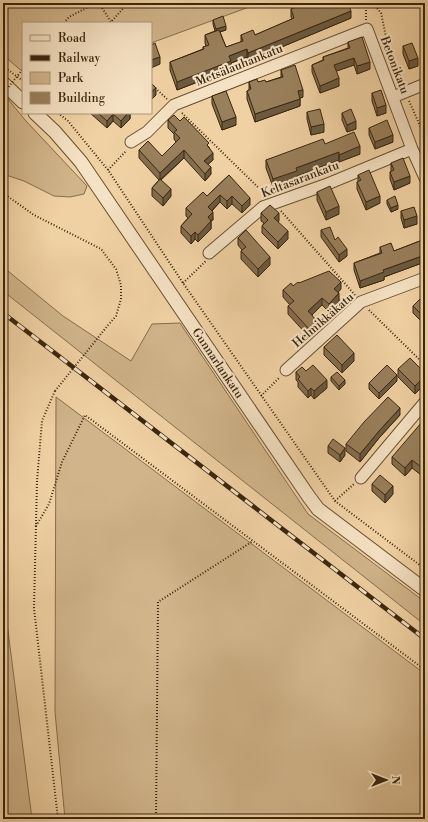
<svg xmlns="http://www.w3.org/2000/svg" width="428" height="822" font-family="'Libre Bodoni',serif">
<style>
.green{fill:#d1b48a;stroke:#866d4c}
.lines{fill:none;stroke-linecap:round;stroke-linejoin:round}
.minor-casing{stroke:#685133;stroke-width:13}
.tertiary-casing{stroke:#685133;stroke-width:15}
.path{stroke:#3a260e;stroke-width:2;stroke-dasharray:1 2;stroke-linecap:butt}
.minor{stroke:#f5e1c3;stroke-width:11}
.tertiary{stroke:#f5e1c3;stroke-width:13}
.rail-casing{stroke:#3a260e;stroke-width:4.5}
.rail{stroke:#f5e1c3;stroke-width:3;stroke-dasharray:9;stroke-linecap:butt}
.path-bridge{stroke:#3a260e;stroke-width:2;stroke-dasharray:1 2;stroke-linecap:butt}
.wall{fill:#846d4e;stroke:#3a260e}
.shaded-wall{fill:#6b5940;stroke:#3a260e}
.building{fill:#997f5b;stroke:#3a260e}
.labels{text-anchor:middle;stroke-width:4;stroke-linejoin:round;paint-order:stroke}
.street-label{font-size:12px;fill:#3a260e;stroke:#f5e1c3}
</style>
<rect width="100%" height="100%" fill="#f0d1a3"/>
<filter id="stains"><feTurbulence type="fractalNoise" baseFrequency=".005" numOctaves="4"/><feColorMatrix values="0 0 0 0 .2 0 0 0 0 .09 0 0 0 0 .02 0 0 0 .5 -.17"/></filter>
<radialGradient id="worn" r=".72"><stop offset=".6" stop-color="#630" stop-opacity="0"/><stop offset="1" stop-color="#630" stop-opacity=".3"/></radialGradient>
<path class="green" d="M3 3H260L151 43V23H23V72L3 55Z
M7 98 26 121 87 186 84 194 70 197 54 196 24 181 3 174V103Z
M3 267 63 316 131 361 152 324 180 323 308 514 425 602V625L3 291Z
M3 338 7 341 3 392Z
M56 397 425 674V819H65L55 712Z
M3 543 7 623 32 819H3Z"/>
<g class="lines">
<g class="minor-casing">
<path id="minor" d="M393 97 425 84
M131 142 147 132 174 105 367 29 412 149 425 178
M209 253 263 207 325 185 412 149
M286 370 361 302 425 278
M361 478 425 402"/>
</g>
<g class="tertiary-casing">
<path id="tertiary" d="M3 83 23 102
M35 113 55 132 81 162 309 497 318 509 425 590"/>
</g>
<path class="path" d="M99 3 111 22
M366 4 377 8 381 13 389 51 402 82
M366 4V20
M64 23 69 17 96 3
M110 23 128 3
M3 66 23 81
M151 84 167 99
M409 101 425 137
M58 113 68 121 108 170 183 283 335 501 425 569
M182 113 266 195
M108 170 126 151
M3 193 34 215 101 249 116 269 121 285V299L116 316 109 324
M281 211 355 295
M183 283 206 261
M369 310 425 365
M55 391 42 421 37 481 34 608 58 819
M261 396 280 377
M3 449H4
M335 501 354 484
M36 526 49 504 62 462 85 415 425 670
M156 819 158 602 253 541"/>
<use href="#minor" class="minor"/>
<use href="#tertiary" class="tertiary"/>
<g class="rail-casing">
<path id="rail" d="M3 313 425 639"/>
</g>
<use href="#rail" class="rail"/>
<path class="path-bridge" d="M3 94 23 69
M55 391 109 324"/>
</g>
<path class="wall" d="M291 9 351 18 248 61 247 57 231 63V69L177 90 170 70V62L203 49V47L206 46 205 43V35L215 31 213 24V20L226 30 220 32 226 47 241 42V35H255L292 19 291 17Z
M348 42 370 69 357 74 354 65 336 71 339 86 320 93 312 72V65L323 60V57L348 48Z
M403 46 418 66 409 69 403 54Z
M425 47V62L422 56V48Z
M281 70 303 97 300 98V106L255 122 247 99V91L249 90V82H266L281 77Z
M372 93 386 113 377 116 372 101Z
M212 96 236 125 222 130 212 104Z
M307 112 324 132 311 135 307 119Z
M90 113H130V119L121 128 113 121 107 128Z
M342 113 356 129 347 132 342 120Z
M168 120 180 121 209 147 213 160 208 164 211 174 205 181 184 158 161 180 171 196 163 206 152 196V188L159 180 139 158V150L162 156 176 142 174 139V134L168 128Z
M369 128 393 142 375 149 369 135Z
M325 144 360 154 339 162V160L297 176V178L273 187 266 168V160Z
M391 163 410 183 394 190 390 179V172L391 171Z
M229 175 250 205 242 213 232 204 227 209 220 202 212 211 213 220 211 221V229L198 242 195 239 191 244 181 233V226L188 218 186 216V208L207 196Z
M358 175 380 203 366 210 357 189V182L358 181Z
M317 192 339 214 326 220 317 200Z
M387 200 398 209 391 212 387 204Z
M401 211 417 224 404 228 401 218Z
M261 213 279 221 278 222 288 239 278 249 262 233V226L264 223 261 221Z
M321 230 335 240 347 256 339 262 321 237Z
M238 238 270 265 258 277 241 259V251L242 250 238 245Z
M425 239V264L422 265V263L384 277V280L360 288 354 270V263L380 253V247L394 251Z
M299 283 341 289 338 292 339 301 329 312 322 305 312 315 317 329 309 337 288 314V306L290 305 283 297V290L293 286Z
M425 299V325L413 313V306Z
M324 347 354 361 342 373 324 355Z
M398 369 425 373 415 394 398 377Z
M306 371 327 388 314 399 311 395 308 398 298 387V382L296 380V372Z
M331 377 345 384 339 390 331 381Z
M397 381 379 399 369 389V383Z
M400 415 379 438 360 462 346 451V444Z
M328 446 345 455 340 462 328 453Z
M392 457 424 458 421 475 412 468 405 476 392 464Z
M372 484 393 494 385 503 372 491Z"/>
<path class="shaded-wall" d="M351 11V18L248 61V53Z
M226 26V30L216 33V29Z
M247 49V57L231 63V69L177 90V82L229 56Z
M160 57V64L151 68V60Z
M354 58V65L334 72V65Z
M418 58V66L409 69V61Z
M370 62V69L357 74V66Z
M339 78V86L320 93V86Z
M156 88V95L151 100V92Z
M303 90V97L298 99V91Z
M300 99V106L255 122V114Z
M386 105V113L377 116V108Z
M128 113H130V119L121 128V121Z
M113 114V121L107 128V121Z
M236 117V125L222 130V122Z
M356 121V129L347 132V125Z
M324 124V132L311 135V127Z
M393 135V142L375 149V142Z
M360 146V154L339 162V155Z
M184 150V158L160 180V173Z
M339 152V160L297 176V178L273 187V179L296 168Z
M213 153V160L204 168V161Z
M211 167V174L205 181V174Z
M410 176V183L394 190V182Z
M171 189V196L163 206V198Z
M220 195V202L208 214V207Z
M232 196V204L227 209V201Z
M380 196V203L366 210V202Z
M250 198V205L242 213V206Z
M398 205V209L391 212V208Z
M339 206V214L326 220V212Z
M213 212V220L211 221V229L198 242V235L208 217Z
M279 213V221L274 225V218Z
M417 216V224L404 228V220Z
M288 231V239L278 249V242Z
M195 232V239L191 244V236Z
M347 249V256L339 262V255Z
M422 256V263L384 277V280L360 288V281L383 270Z
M425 256V264L422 265V257Z
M270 257V265L258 277V269Z
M341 282V289L334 297V289Z
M339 293V301L329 312V304Z
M322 298V305L308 319V311Z
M317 321V329L309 337V329Z
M354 353V361L342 373V365Z
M397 375V381L379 399V393Z
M425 376V384L415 394V386Z
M327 380V388L314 399V391Z
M345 380V384L339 390V386Z
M311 388V395L308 398V391Z
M400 408V415L379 438 360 462V454L379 431Z
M345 448V455L340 462V455Z
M425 449V457L421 462V454Z
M412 460V468L405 476V468Z
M425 462V470L421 475V467Z
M393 486V494L385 503V495Z"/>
<path class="building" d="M307 3H348L351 11 248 53 247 49 229 56 231 61 177 82 170 62 204 49 203 47 209 45 205 35 219 30 226 47 243 41 241 35 253 30 255 35 294 18 291 9Z
M223 16 226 26 216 29 213 20Z
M362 37 370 62 357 66 354 58 334 65 339 78 320 86 312 65 324 60 323 57 350 48 348 42Z
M155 43 160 57 151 60V45Z
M412 43 418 58 409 61 403 46Z
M425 47V55L422 48Z
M295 65 303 90 298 91 300 99 255 114 247 91 251 89 249 82 257 79 258 82 265 80 266 82 283 77 281 70Z
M151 83 156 88 151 92Z
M381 90 386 105 377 108 372 93Z
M226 91 236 117 222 122 212 96Z
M320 109 324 124 311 127 307 112Z
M351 109 356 121 347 125 342 113Z
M98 113H128L121 121 113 114 107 121Z
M174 115 180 121 184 117 209 143 207 145 213 153 204 161 211 167 205 174 184 150 160 173 139 150 148 141 162 156 180 138 174 132 177 130 168 120Z
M387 120 393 135 375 142 369 128Z
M354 132 360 146 339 155V152L296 168 297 171 273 179 266 160 323 139 325 144Z
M403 158 410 176 394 182 390 172 394 170 391 163Z
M369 170 380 196 366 202 357 182 361 180 358 175Z
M229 175 250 198 242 206 232 196 227 201 220 195 208 207 213 212 208 217 211 221 198 235 195 232 191 236 181 226 192 214 186 208 203 192 207 196Z
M160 179 171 189 163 198 152 188Z
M330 186 339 206 326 212 317 192Z
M395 196 398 205 391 208 387 200Z
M270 205 279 213 274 218 288 231 278 242 262 226 268 220 261 213Z
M414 207 417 216 404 220 401 211Z
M330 227 335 240 338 237 347 249 339 255 321 230Z
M246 230 270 257 258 269 241 251 246 247 238 238Z
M425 239V256L422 257V256L383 270 384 272 360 281 354 263 382 253 380 247 391 243 394 251Z
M329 271 341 282 334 289 339 293 329 304 322 298 308 311 317 321 309 329 288 306 294 301 283 290 291 283 293 286 298 282 299 283Z
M422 297 425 299V318L413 306Z
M337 335 354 353 342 365 324 347Z
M410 358 425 373V376L415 386 398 369Z
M313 365 327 380 314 391 311 388 308 391 298 379 300 377 296 372 302 367 306 371Z
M387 365 397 375 379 393 369 383Z
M337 372 345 380 339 386 331 377Z
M388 397 400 408 379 431 360 454 346 444 364 422Z
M422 422 425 424V449L421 454 425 458V462L421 467 412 460 405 468 392 457Z
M333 439 345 448 340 455 328 446Z
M380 475 393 486 385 495 372 484Z"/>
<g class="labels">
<g class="street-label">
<text transform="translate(239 65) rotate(-22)" y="4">Metsälauhankatu</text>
<text transform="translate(395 65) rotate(69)" y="4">Betonikatu</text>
<text transform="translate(300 179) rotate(-21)" y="4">Keltasarankatu</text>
<text transform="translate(323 320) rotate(-41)" y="4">Helmikkäkatu</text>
<text transform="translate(218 363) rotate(56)" y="4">Gunnarlankatu</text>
</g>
</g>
<rect width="428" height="822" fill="none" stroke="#f0d1a3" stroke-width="16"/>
<rect x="4" y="4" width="420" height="814" fill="none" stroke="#3a260e" stroke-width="2"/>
<rect x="8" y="8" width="412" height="806" fill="none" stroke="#3a260e"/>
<rect x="22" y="22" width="130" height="92" fill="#f5e1c3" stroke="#aa967b"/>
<rect x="30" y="35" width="20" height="6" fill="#f5e1c3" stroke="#aa967b"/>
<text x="58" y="42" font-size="12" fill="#3a260e">Road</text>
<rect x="30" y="55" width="20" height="6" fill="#3a260e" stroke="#aa967b"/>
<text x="58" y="62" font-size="12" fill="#3a260e">Railway</text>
<rect x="30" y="72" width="20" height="12" fill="#d1b48a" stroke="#aa967b"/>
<text x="58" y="82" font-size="12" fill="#3a260e">Park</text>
<rect x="30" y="92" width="20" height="12" fill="#997f5b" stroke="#aa967b"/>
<text x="58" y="102" font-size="12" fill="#3a260e">Building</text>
<g transform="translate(386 780) rotate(90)" stroke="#f5e1c3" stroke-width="3" paint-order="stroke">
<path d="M0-3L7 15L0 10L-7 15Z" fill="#3a260e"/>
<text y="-6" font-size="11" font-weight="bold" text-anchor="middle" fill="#3a260e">N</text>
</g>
<rect width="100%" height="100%" filter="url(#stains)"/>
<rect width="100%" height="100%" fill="url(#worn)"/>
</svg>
